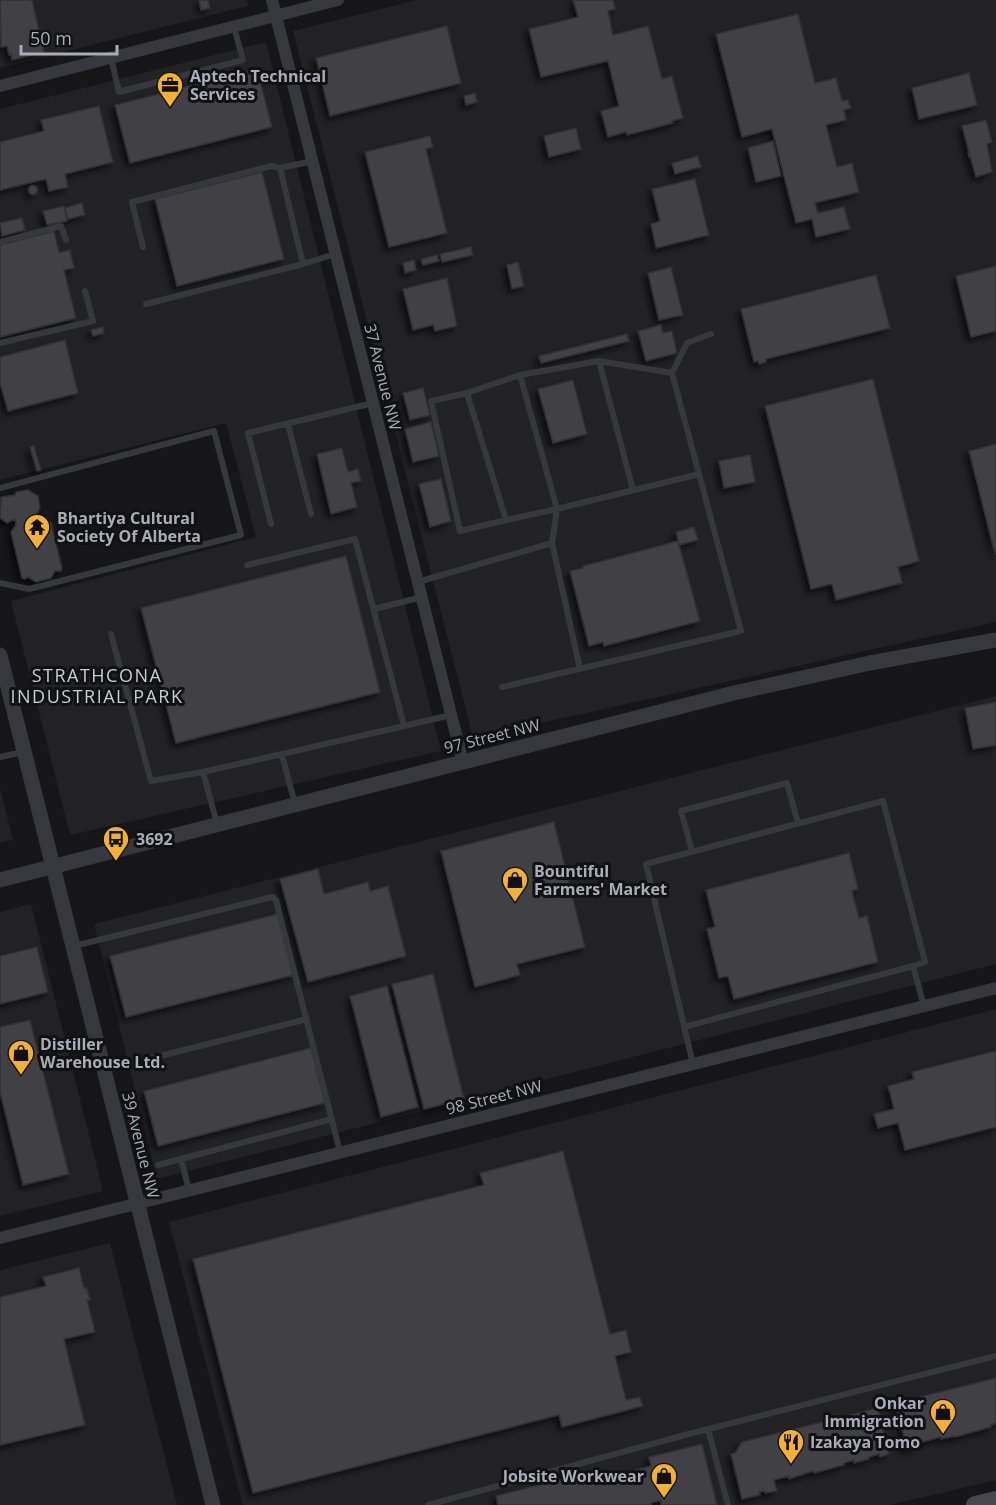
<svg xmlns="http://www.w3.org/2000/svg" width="996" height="1505" font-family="'Open Sans',sans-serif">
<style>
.built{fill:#222225}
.building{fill:#404145;stroke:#303034;stroke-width:1.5;filter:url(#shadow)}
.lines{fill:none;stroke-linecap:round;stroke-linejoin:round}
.service{stroke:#37383d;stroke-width:6}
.minor{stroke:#37383d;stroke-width:12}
.tertiary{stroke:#37383d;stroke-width:15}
.secondary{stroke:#45474d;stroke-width:18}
.labels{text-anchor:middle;stroke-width:6;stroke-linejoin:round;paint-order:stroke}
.poi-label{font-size:16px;font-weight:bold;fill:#a8adb8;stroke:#111113;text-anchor:start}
.street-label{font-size:16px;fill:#a8adb8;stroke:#111113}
.neighbourhood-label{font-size:18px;letter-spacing:1.5px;fill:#c9ccd4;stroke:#111113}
</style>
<defs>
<filter id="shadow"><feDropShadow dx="-4" dy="4" stdDeviation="3" flood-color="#0009"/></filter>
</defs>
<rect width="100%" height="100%" fill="#161618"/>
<path class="built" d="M0 0H247L248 6 0 68Z
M416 0H996V622L473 738 293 31Z
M266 42 441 751 70 835 11 601 256 537 226 423 0 480V109Z
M996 696V964L157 1179 94 924Z
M0 788 13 840 0 843Z
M31 904 103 1191 0 1216V912Z
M996 1009V1480L890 1505H243L169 1222Z
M110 1243 177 1505H0V1270Z"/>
<path class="building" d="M0 0H32L44 52 12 60 11 54 9 55 7 46 1 47Z
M199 0H208L210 8 201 10Z
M573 0H613L615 9 608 11 613 35 648 26 662 79 672 76 683 118 672 121 673 123 627 135 626 132 608 137 601 111 619 106 608 61 541 77 529 29 578 17Z
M798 14 815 83 836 78 842 101 848 100 851 108 844 110 846 120 826 125 837 167 852 163 859 192 815 203 818 213 844 207 850 229 816 237 812 219 796 223 772 129 742 137 716 34Z
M447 26 461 83 330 116 316 58Z
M257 69 272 127 130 163 115 105Z
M969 73 977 105 919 119 912 88Z
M475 93 477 102 466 105 464 96Z
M99 106 113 162 65 174 68 187 49 191 46 179 0 190V142L44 131 41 120Z
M986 120 992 142 987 144 992 172 976 177 970 156 969 157 968 152H969L962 126Z
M576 128 581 149 549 157 544 136Z
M430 136 433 147 426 149 447 233 389 247 365 152Z
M773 141 781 176 756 182 748 148Z
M698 156 701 167 675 174 672 163Z
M262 172 284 259 177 286 155 199Z
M695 179 709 235 656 248 651 224 660 221 652 189Z
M28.5 190a4.5 4.5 0 1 1 9 0a4.5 4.5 0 1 1-9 0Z
M82 203 85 215 68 219 65 208Z
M64 206 67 221 47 225 43 211Z
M22 218 25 230 2 236 0 223Z
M54 231 59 253 70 250 74 268 64 270 76 318 0 337V245Z
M471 247 473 255 442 262 440 254Z
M437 255 439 261 423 265 421 259Z
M414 260 416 270 405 273 403 263Z
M518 262 524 286 512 289 507 265Z
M996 266V331L971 337 956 276Z
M671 267 683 315 659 320 648 273Z
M876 275 890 328 766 359V362L759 364 758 361 754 362 741 309Z
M447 278 457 326 435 331 433 325 413 330 403 289Z
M661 325 663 333 672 331 677 353 646 361 638 331Z
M103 327 104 333 93 336 91 330Z
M627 334 629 341 541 363 539 356Z
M65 340 78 393 8 411 0 383V357Z
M873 379 919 561 898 567 902 583 836 600 832 584 811 589 765 406Z
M573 380 587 434 553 443 538 389Z
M423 388 430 415 410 420 403 393Z
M431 422 439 456 413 462 405 429Z
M996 444V554H995L969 451Z
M34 446 41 470 37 471 30 447Z
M342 448 348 472 358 469 361 481 351 483 357 507 331 514 317 454Z
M750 455 755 482 724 488 719 461Z
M441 479 451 521 430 527 419 484Z
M28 490 38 496 40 508 37 514 51 523 62 568 61 571H55L51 578 36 582 28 577 25 579 22 578 11 532 16 525 15 519 7 523 0 518 1 497 15 495 16 492Z
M694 527 698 540 679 545 676 532Z
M678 541 700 621 604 646 603 642 589 646 570 571 583 568V566Z
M346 556 380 692 176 743 141 608Z
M996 702V745L973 749 965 708Z
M554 822 585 947 517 964 520 975 475 987 441 851Z
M849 853 858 889 852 891 859 918 867 916 878 962 734 999 728 976 719 978 707 929 715 927 706 890Z
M318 869 324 894 368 882 370 891 388 886 406 956 308 982 280 879Z
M278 914 294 975 126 1017 110 956Z
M37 947 48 992 0 1004V956Z
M433 974 464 1099 424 1109 392 984Z
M387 986 418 1107 381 1117 350 996Z
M30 1020 69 1174 23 1185 0 1092V1027Z
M311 1048 325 1103 158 1146 144 1091Z
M996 1051V1127L905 1150 898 1123 878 1128 874 1114 894 1109 888 1086 914 1079 912 1072Z
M563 1151 610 1334 626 1330 631 1352 615 1356 626 1400 640 1397 643 1406 562 1427 559 1415 253 1493 193 1259 484 1185 480 1173Z
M79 1268 84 1288H87L90 1300H87L95 1332 64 1339 85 1425 0 1445V1297L46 1286 43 1277Z
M996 1378V1423L991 1425V1427L955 1437V1436L941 1439 940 1437 916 1444V1447L905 1450 902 1438 904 1437 895 1403Z
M878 1408 889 1454 880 1457 879 1454 869 1457V1459L854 1463V1460L844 1463V1465L814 1473 813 1471 789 1479V1476L774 1480 777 1491 765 1493V1491L759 1492 760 1495 742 1499 731 1454 735 1453 742 1442Z
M702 1444 717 1505H661V1500L651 1503V1505H498L496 1496 594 1471 596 1480 651 1466 649 1457Z"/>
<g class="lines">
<path class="service" d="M111 58 119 92 243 60 234 27
M313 161 280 168 303 264 335 254
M0 242 61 226 66 240
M143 247 132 202 271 166 280 168
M146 304 303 264
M0 343 93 321 85 291
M599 361 672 373 699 474
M672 373 687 343 711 334
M467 393 506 520 460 531 431 401 467 393 520 375 599 361 633 490
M288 424 311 514
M0 488 214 431 241 535 29 589 0 583
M506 520 557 509 520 375
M271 524 248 433 373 403
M418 582 552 543
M374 609 422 597
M111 634 151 781 203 772 217 824
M502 687 741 631 699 474 557 509 552 543 580 669
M404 726 451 715
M282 755 295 804
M0 757 23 752
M203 772 404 726 355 539 247 565
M692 851 681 811 787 783 798 823
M74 946 268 898 273 897 276 900 340 1152
M684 1027 913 966
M693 1064 646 864 883 801 925 962 913 966 924 1006
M104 1070 307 1019
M181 1159 189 1190
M158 1165 332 1119
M708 1429 728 1505
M428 1505 685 1435 996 1356"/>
<path class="minor" d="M272 0 463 762
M0 86 338 0
M0 1238 996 988"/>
<path class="tertiary" d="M0 655 213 1505
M0 880 734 693 870 663 996 640"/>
<path class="secondary" d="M975 1505 996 1500"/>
</g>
<defs>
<g id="office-pin" transform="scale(1.35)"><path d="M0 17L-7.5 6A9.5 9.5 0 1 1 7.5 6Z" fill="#f2b134" stroke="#111113"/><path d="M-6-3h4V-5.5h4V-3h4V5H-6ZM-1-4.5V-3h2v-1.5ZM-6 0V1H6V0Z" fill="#111"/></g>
<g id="temple-pin" transform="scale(1.35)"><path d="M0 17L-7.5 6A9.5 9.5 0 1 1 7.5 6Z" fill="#f2b134" stroke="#111113"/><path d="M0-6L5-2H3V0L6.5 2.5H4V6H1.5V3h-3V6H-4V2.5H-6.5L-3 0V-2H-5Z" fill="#111"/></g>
<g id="bus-pin" transform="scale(1.35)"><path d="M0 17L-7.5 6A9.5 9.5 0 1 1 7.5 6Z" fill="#f2b134" stroke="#111113"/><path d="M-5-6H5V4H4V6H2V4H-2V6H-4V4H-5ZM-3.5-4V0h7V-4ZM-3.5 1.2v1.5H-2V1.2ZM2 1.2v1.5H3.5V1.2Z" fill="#111"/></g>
<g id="shop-pin" transform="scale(1.35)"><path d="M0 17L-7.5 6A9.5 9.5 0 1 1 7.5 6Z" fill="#f2b134" stroke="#111113"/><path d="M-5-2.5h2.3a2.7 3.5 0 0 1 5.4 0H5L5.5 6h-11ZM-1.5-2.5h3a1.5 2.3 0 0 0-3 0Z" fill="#111"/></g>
<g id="restaurant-pin" transform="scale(1.35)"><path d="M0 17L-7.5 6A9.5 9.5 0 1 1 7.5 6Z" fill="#f2b134" stroke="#111113"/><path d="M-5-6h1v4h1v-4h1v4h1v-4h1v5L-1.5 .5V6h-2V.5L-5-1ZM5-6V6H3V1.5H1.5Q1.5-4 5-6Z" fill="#111"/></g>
</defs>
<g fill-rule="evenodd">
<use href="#office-pin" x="170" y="85"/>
<use href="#temple-pin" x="37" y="527"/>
<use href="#bus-pin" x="116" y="839"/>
<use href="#shop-pin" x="515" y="880"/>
<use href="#shop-pin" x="21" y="1053"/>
<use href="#shop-pin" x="943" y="1412"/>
<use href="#restaurant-pin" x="791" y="1442"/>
<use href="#shop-pin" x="664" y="1476"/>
</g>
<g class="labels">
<g class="poi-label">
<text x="190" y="82">Aptech Technical<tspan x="190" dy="18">Services</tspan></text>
<text x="57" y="524">Bhartiya Cultural<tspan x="57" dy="18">Society Of Alberta</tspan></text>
<text x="136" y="845">3692</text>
<text x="534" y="877">Bountiful<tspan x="534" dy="18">Farmers' Market</tspan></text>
<text x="40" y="1050">Distiller<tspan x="40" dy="18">Warehouse Ltd.</tspan></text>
<text x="924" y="1409" text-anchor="end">Onkar<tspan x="924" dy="18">Immigration</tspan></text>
<text x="810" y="1448">Izakaya Tomo</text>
<text x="644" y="1482" text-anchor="end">Jobsite Workwear</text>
</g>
<g class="street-label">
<text transform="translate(383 377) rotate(76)" y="6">37 Avenue NW</text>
<text transform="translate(492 736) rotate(-14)" y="6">97 Street NW</text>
<text transform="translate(494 1097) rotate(-14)" y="6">98 Street NW</text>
<text transform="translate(141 1145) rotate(76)" y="6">39 Avenue NW</text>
</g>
<g class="neighbourhood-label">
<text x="97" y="682">STRATHCONA<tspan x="97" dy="21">INDUSTRIAL PARK</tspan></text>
</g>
</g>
<path d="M21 45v9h96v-9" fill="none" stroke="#a8adb8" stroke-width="3"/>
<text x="30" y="45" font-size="18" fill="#a8adb8" stroke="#111113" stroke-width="4.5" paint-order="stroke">50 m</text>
</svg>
